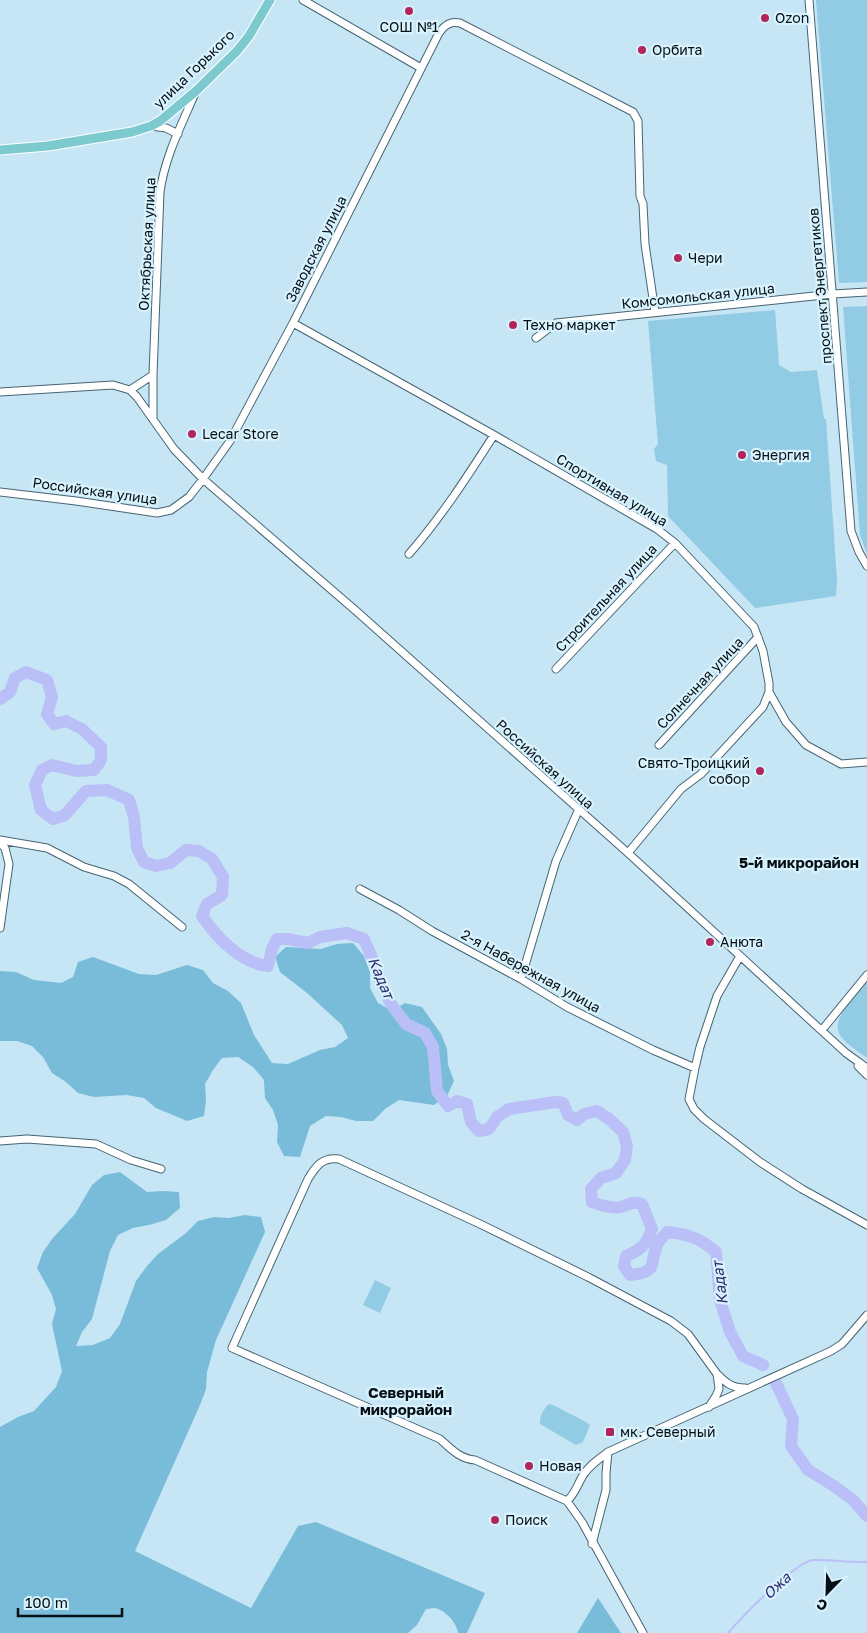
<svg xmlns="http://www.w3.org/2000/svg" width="867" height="1633" font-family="'Golos Text',sans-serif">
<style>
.green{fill:#92cbe4}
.forest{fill:#79bcd9}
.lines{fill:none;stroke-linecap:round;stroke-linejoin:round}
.stream{stroke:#bbbff7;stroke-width:2}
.river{stroke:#bbbff7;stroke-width:12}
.minor-casing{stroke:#476471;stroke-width:9}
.major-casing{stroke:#fff;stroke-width:11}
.minor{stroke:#fff;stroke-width:7}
.major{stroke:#7ccace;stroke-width:9}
.poi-dot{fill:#b2255b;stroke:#d8f2fe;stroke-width:2}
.labels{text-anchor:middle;stroke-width:4.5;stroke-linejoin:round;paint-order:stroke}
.poi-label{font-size:14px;fill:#050f14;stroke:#d8f2fe;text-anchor:start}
.street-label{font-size:14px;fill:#050f14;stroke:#d8f2fe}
.neighbourhood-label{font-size:15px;font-weight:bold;fill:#050f14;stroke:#d8f2fe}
.water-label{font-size:15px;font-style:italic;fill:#312d6e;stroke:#d8f2fe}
</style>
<rect width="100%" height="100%" fill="#c6e6f5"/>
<path class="green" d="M816 0H867V282L839 283Z
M867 306V554L860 535 843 307Z
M775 310 779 365 791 372 817 370 824 419H826L837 581 836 596 755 608 668 516 667 465 656 461 654 449 658 444 648 321Z
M867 981V1058C859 1052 849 1046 842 1038 827 1021 856 995 867 981Z
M375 1280 391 1288 380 1313 363 1305Z
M549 1404 553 1405 586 1422 590 1425 583 1442 576 1445 540 1424C539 1417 544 1408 549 1404Z"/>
<path class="forest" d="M353 943 364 956 370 972V988L378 1003 392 1011 405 1003 422 1007 441 1034 447 1049 448 1065 454 1081 447 1096 434 1105 399 1100 385 1109 373 1121H356L341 1117 326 1116 310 1126 300 1157 284 1156 277 1142 278 1125 273 1110 265 1098 264 1080 253 1067 238 1057 222 1058 213 1070 205 1084 206 1100 204 1116 187 1121 156 1108 144 1098 127 1095 94 1097 78 1093 66 1082 52 1073 43 1057 32 1046 17 1041H0V971L16 972 34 980 61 983 73 977 78 962 93 957 139 974 156 975 187 965 203 970 213 983 228 991 241 1003 254 1035 272 1063 288 1064 320 1050 335 1047 348 1038 342 1025 307 993 280 972 275 957 286 947 321 949 337 944Z
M120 1172 147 1192 163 1191 179 1192 180 1208 166 1220 149 1225 133 1228 118 1235 110 1251 92 1319 82 1332 76 1346 93 1345 110 1338 120 1324 136 1281 147 1266 158 1254 186 1233 198 1221 214 1217 229 1218 245 1215 261 1217 265 1232 216 1340 207 1372 206 1389 200 1405 135 1551 251 1608 298 1526 316 1522 485 1593 467 1633H458C457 1623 445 1610 435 1608 435 1608 427 1609 426 1609L417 1625 408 1633H0V1427L18 1417 34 1411 56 1387 62 1371 52 1324 56 1309 52 1295 37 1268 43 1252 52 1239 75 1214 92 1185 104 1175Z
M598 1598 621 1633H577Z"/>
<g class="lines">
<path class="stream" d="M728 1633C741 1618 795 1562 813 1560 830 1559 849 1563 867 1562"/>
<path class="river" d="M0 699 10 692 15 678 26 672 47 680 52 697 47 714 54 724 66 721 82 729 101 747V760L94 770 76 771 52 765 42 770 35 785 41 810 53 819 65 815 86 791 107 790 129 800 134 817 137 848 144 862 156 866 170 863 186 850 199 851 212 859 223 877 222 895 207 904 202 916C217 938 241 963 268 966L272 949 277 939H288L308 943 320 937 347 933 364 939 376 967 382 985 391 1004 406 1024 425 1033 433 1047 437 1091 448 1106 457 1101 467 1104 471 1122 479 1131 489 1129 497 1117 509 1109 556 1102 563 1103 568 1115 577 1120 584 1114 597 1111 609 1119 623 1132 627 1146 625 1160 616 1173 601 1178 591 1189 592 1202C600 1205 612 1209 621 1207 632 1204 629 1201 642 1204L652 1229C646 1245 641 1250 626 1256L624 1266 630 1275C659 1272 649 1265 657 1245 659 1241 664 1236 667 1232 688 1234 700 1238 716 1252L720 1300 730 1332 743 1356 763 1365
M776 1383 793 1419 791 1446 808 1470 834 1486 853 1500 867 1516"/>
<g class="minor-casing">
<path id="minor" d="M303 0 421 68
M809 0 851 531 859 552 867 566
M151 126 166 128 178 134
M293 323 494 435 657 529 675 543 754 627 763 651 769 683V692L763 707 701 774 681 789 628 853
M536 338 556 323 833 294 867 292
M130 390 153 375
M0 392 113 385 130 390 137 397 174 449 203 479 355 610 628 853 846 1053 867 1068
M153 418V375L160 192C165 156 182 124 196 91
M0 492 76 501 157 513 171 510 189 497 203 479 230 441 293 323 439 33C445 25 450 21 460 23L633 112 638 121 640 196 643 204 645 244 655 312
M409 554C442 516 467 477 494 435
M556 669 675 543
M769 692 786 722 806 745 841 764 867 762
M659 745 758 637
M0 840 47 848 84 867 114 876 129 884 182 927
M0 843 5 848 9 864 0 928
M360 889 399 910 432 931 521 979 567 1007 653 1050 695 1068
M740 956 717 996 700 1047 695 1068 689 1099 694 1109 704 1119 760 1162 802 1189 867 1225
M521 979 556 861 578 811
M822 1030 867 975
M858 1066 867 1075
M0 1141 27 1139 96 1144 131 1160 161 1169
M717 1374C726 1383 732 1388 745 1388
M567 1501C575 1494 577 1486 582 1477 588 1466 598 1460 608 1452L831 1351 842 1344 867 1315
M592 1544 606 1490V1473L608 1452
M643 1633 582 1522 567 1501 475 1460C460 1459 451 1449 440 1439L232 1348 308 1179C316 1166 322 1157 339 1159L480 1224 588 1277 671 1321 688 1334 717 1374 719 1389 716 1396 709 1407"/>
</g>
<g class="major-casing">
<path id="major" d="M0 150 48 146 132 132 151 126 160 121 196 91 237 51 249 36 270 0"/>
</g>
<use href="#minor" class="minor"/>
<use href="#major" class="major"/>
</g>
<g class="poi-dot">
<circle cx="409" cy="11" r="5"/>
<circle cx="765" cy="18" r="5"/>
<circle cx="642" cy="50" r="5"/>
<circle cx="678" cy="258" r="5"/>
<circle cx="513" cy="325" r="5"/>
<circle cx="192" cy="434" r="5"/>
<circle cx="742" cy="455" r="5"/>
<circle cx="760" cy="771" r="5"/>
<circle cx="710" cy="942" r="5"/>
<rect x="605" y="1427" width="10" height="10" rx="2.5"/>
<circle cx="529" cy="1466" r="5"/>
<circle cx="495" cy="1520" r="5"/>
</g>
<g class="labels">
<g class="poi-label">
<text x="775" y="23">Ozon</text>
<text x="409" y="32" text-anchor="middle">СОШ №1</text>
<text x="652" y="55">Орбита</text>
<text x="688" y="263">Чери</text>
<text x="523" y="330">Техно маркет</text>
<text x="202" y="439">Lecar Store</text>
<text x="752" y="460">Энергия</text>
<text x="750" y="768" text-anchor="end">Свято-Троицкий<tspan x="750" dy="16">собор</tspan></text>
<text x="720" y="947">Анюта</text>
<text x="620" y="1437">мк. Северный</text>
<text x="539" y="1471">Новая</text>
<text x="505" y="1525">Поиск</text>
</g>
<g class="street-label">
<text transform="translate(194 69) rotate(-44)" y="5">улица Горького</text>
<text transform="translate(147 244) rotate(-87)" y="5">Октябрьская улица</text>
<text transform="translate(316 249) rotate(-63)" y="5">Заводская улица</text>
<text transform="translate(820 286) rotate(-95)" y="5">проспект Энергетиков</text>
<text transform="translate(698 296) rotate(-6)" y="5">Комсомольская улица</text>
<text transform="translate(612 490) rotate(31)" y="5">Спортивная улица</text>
<text transform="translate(95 491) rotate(8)" y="5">Российская улица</text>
<text transform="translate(606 598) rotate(-47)" y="5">Строительная улица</text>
<text transform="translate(700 683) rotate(-47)" y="5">Солнечная улица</text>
<text transform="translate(545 764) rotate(42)" y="5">Российская улица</text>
<text transform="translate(531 971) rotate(29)" y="5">2-я Набережная улица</text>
</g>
<g class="neighbourhood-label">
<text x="799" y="868">5-й микрорайон</text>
<text x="406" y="1398">Северный<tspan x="406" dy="17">микрорайон</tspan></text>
</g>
<g class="water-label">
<text transform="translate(381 978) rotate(67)" y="5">Кадат</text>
<text transform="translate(720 1283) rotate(-97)" y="5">Кадат</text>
<text transform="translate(777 1586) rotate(-43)" y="5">Ожа</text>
</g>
</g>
<g transform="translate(827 1593) rotate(203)" stroke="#d8f2fe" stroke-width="4" paint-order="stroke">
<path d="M0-4L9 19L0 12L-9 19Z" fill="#050f14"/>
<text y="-8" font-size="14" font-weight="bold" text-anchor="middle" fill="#050f14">С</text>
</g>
<path d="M18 1608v8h104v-8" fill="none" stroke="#050f14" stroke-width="2.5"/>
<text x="25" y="1608" font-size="15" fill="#050f14" stroke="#d8f2fe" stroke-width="4" paint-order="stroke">100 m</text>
</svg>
